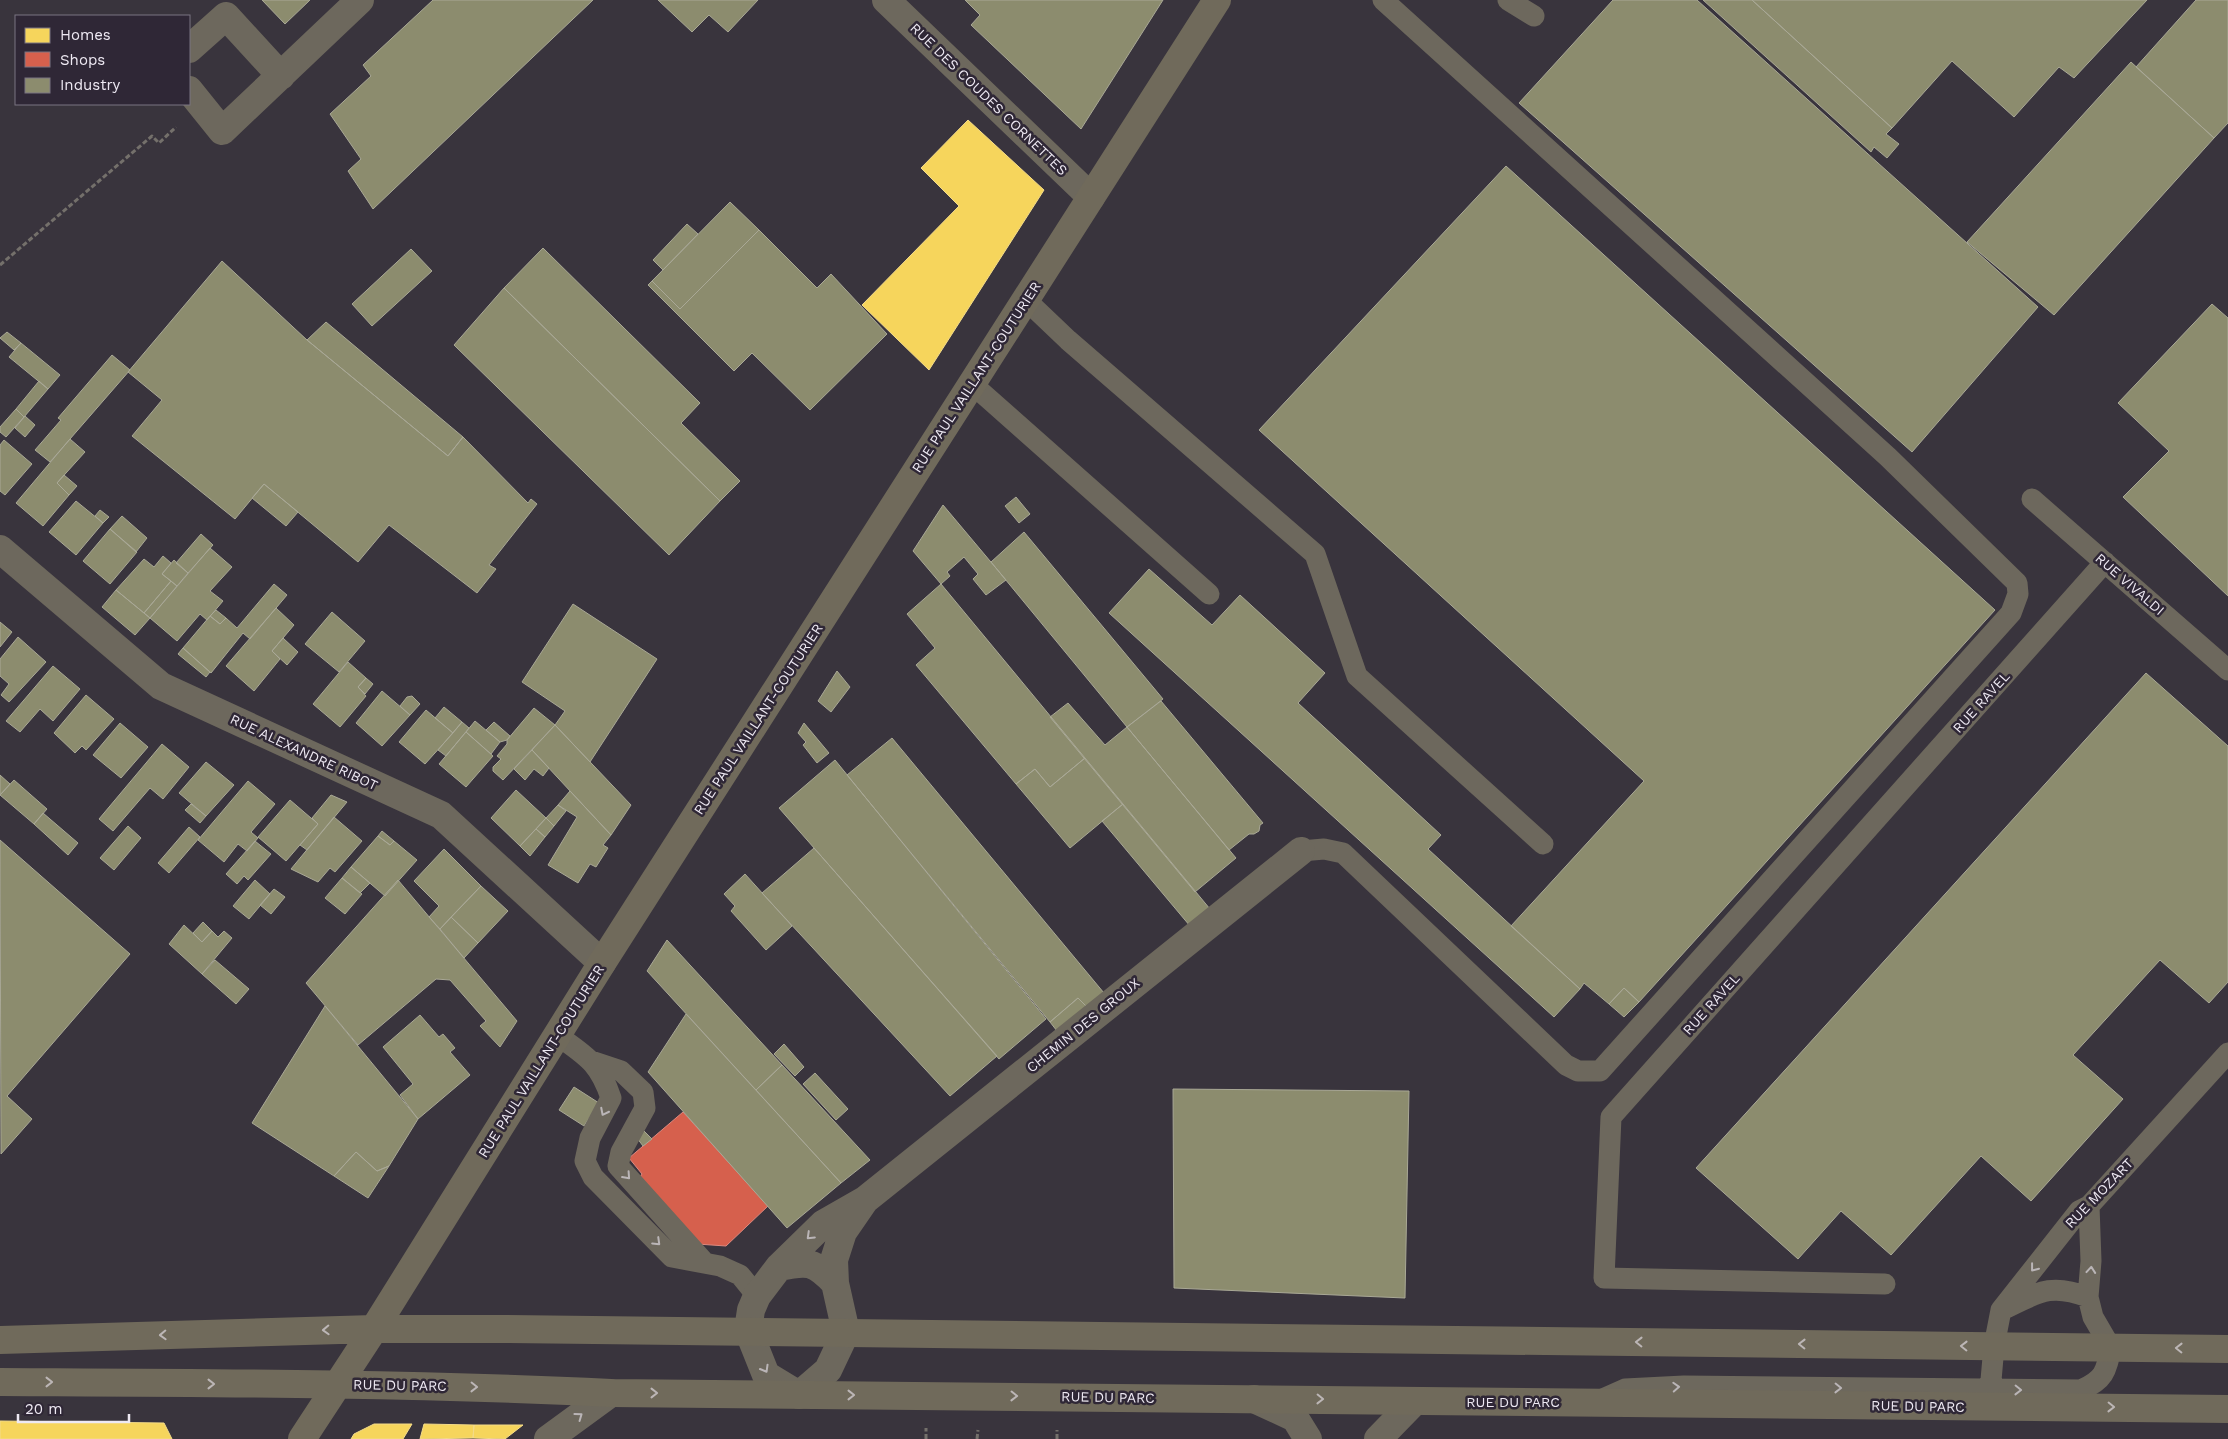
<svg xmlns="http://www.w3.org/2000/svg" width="2228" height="1439" font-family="'Work Sans',sans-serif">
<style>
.homes{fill:#f6d55c;stroke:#f4db89}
.shops{fill:#d6604d;stroke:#dd897f}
.industry{fill:#8c8c6e;stroke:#a9a896}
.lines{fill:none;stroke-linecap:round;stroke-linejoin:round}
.path{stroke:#74706b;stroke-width:3;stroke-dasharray:5 2.5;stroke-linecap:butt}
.service{stroke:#6d685d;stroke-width:21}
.minor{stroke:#6d685d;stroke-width:28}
.secondary{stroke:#706a5b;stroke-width:28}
.oneway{stroke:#bab5b7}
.oneway2{stroke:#bcb6b6}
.labels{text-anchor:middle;stroke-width:5;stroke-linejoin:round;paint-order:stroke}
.street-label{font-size:14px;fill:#eee9f3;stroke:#2f2736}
</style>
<rect width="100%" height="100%" fill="#39343d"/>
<path class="homes" d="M968 120 1044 190 929 370 862 305 959 206 921 168Z
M0 1421 164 1423 172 1439H0Z
M374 1424H412L403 1439H351L354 1434Z
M424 1424 474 1425 473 1438 420 1439Z
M474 1425H523L505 1439 473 1438Z"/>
<path class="shops" d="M683 1112 768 1206 726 1246 697 1244 640 1177 642 1174 629 1158Z"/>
<path class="industry" d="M262 0H310L285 24Z
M433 0H593L373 209 348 171 361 159 330 114 371 76 363 65Z
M658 0H758L728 32 709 15 692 32Z
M965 0H1163L1081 129 971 25 980 15Z
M1613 0H1697L2038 307 1912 452 1519 103Z
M1703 0H1752L1892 128 1886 134 1899 144 1887 158 1874 147 1871 152Z
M1752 0H2147L2074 78 2059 67 2014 117 1952 61 1892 128Z
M2196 0H2228V123L2214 138 2136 67Z
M2131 62 2214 138 2054 315 1967 242Z
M1506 166 1995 610 1639 1002 1624 988 1609 1004 1584 983 1580 989 1511 926 1644 781 1259 430Z
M730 202 759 230 680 309 652 281Z
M687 224 698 234 663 270 653 260Z
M759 230 817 288 831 274 887 334 810 410 752 353 734 371 648 285 652 281 680 309Z
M543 248 700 403 681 423 740 481 720 501 504 288Z
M411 249 432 271 372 326 352 304Z
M222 261 307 340 448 456 463 437 528 503 531 499 537 504 489 565 496 569 477 593 389 525 358 562 264 484 235 519 132 436 162 400 128 372Z
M504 288 720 501 669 555 454 345Z
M2212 304 2228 318V596L2123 497 2169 451 2118 403Z
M326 322 463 437 448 456 307 340Z
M7 332 21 343 14 350 0 338Z
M21 343 60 375 48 389 9 357Z
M112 355 130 370 50 462 35 450 61 420 58 418Z
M39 381 48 389 24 417 16 409Z
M16 409 24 417 6 437 0 432V427Z
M25 416 35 425 25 437 15 428Z
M70 439 85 452 57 483 69 495 43 526 16 503Z
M4 440 32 464 5 495 0 491V445Z
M64 475 77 486 69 495 57 483Z
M264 484 298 512 286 526 252 498Z
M1016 497 1030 514 1019 523 1005 506Z
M76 501 103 523 76 555 49 532Z
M943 505 1006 580 986 595 973 579 978 574 964 557 947 572 950 576 941 584 913 551Z
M100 510 109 517 103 523 95 516Z
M122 516 147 538 136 552 110 529Z
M110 529 137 552 110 584 83 561Z
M1024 532 1163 699 1127 727 991 562Z
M201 534 213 545 188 573 176 563Z
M210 548 232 567 210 591 223 601 207 620 200 614 177 641 150 618Z
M163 556 171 563 162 574 171 581 144 613 116 590 144 559 154 567Z
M174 560 188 573 177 586 162 574Z
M1149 569 1212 625 1240 595 1325 673 1298 703 1441 835 1428 849 1580 989 1554 1017 1109 613Z
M171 581 177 586 150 618 144 613Z
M274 584 287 595 250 639 243 633 211 673 183 648 210 616 220 624 226 618 237 628Z
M941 584 1085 758 1050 787 1035 769 1016 784 916 665 935 648 907 614Z
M116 590 150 618 135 635 102 607Z
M573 604 657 659 590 762 555 725 565 711 522 682Z
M276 608 294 625 272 651 280 659 254 691 226 666Z
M216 610 226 618 220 624 210 616Z
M332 612 365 641 339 672 305 644Z
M0 622 12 632 0 647Z
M18 637 46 662 9 702 1 695 9 684 0 676V659Z
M283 638 298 652 287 665 272 651Z
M183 648 210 672 206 677 178 654Z
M348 662 366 678 358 687 366 696 340 727 313 704Z
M53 666 80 689 53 721 40 709 20 732 6 721Z
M837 671 850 687 831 712 818 701Z
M2146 673 2228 746V982L2209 1003 2160 960 2073 1055 2123 1099 2031 1201 1981 1156 1891 1255 1841 1211 1798 1259 1696 1168Z
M366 678 373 684 365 694 358 687Z
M382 691 410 715 382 746 356 723Z
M86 695 114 719 86 750 82 746 75 753 54 733Z
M412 696 420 704 410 715 400 706 407 697Z
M1161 701 1263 823 1260 825 1259 831 1254 834H1249L1229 850 1127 727Z
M1068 703 1105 745 1127 727 1236 858 1195 892 1050 717Z
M444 707 462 722 453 733 435 718Z
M534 708 555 725 503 780 493 771V767L501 759 497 756 507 744V740Z
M426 710 453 733 425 764 399 742Z
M475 721 500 742 491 754 466 732Z
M462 722 469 728 446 756 438 750Z
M494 722 510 736 507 740 500 742 486 730Z
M120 723 148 747 121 778 93 755Z
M804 723 829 753 817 763 803 745 806 742 798 733Z
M555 725 631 805 611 835 532 750Z
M466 732 493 756 466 787 439 764Z
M892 738 1104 993 1087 1007 1078 998 1050 1022 847 775Z
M162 744 189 767 163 799 150 788 113 831 99 819Z
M532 750 549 768 543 776 534 769 525 780 514 769Z
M1085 758 1123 804 1070 848 1016 784 1035 769 1050 787Z
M835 760 1046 1019 999 1059 779 808Z
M206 762 234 785 206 816 179 793Z
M0 775 10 784 0 795Z
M14 780 47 809 34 824 0 795Z
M248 781 275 804 251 832 258 838 247 851 238 844 224 862 198 840Z
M516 790 546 818 520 846 491 818Z
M570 791 611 835 603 845 608 848 596 867 590 864 578 883 548 865 577 817 558 805Z
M331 795 347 802 307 850 300 845 318 824 312 818Z
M290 800 318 824 286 861 258 837Z
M191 804 206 816 200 823 185 810Z
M1123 804 1210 909 1190 926 1102 821Z
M558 805 566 811 554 826 546 818Z
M43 813 78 843 68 855 34 824Z
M334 817 362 841 335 872 330 868 318 882 291 869Z
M546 818 554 826 545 837 536 829Z
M128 826 141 838 114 870 100 858Z
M189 827 200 837 169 873 158 863Z
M536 829 545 837 530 856 520 846Z
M382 831 394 841 390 845 378 836Z
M378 836 390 845 394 841 417 860 385 896 351 867Z
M0 840 130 954 7 1096 32 1119 1 1154Z
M255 841 271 854 248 880 244 876 237 884 226 874Z
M814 848 997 1056 950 1096 762 893Z
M444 849 481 886 440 929 429 917 439 906 414 881Z
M351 867 370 883 360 893 342 878Z
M745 874 792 926 766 950 731 911 735 906 724 894Z
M342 878 362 894 345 914 325 898Z
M255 880 270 894 249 919 233 906Z
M398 880 517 1021 500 1047 480 1026 486 1021 450 980 436 979 358 1045 306 983Z
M481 886 508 911 478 943 451 917Z
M274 889 285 897 271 914 260 905Z
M451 917 478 943 464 958 440 929Z
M203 922 212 931 202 942 193 933Z
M184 925 202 942 212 931 218 937 224 931 232 938 202 974 169 944Z
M667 940 782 1065 756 1090 647 971Z
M215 960 249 989 236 1004 202 974Z
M1624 988 1639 1002 1624 1017 1609 1004Z
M1078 998 1087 1007 1057 1031 1050 1022Z
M325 1006 418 1119 389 1166 377 1171 356 1152 334 1176 252 1123Z
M686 1014 841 1183 787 1228 648 1072Z
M420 1015 439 1037 443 1034 455 1048 450 1052 470 1075 418 1119 400 1095 413 1084 383 1047Z
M784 1044 804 1067 795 1076 774 1054Z
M782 1065 870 1160 841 1183 756 1090Z
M815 1073 848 1109 836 1120 803 1084Z
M574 1087 599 1103 584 1126 559 1110Z
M1173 1089 1409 1091 1405 1298 1174 1288Z
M644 1131 652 1139 643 1146 637 1138Z
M356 1152 377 1171 389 1166 368 1198 334 1176Z"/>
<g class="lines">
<path class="path" d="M0 265 152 136 159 143 176 127
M926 1439V1428
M977 1439 978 1430
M1057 1439V1430"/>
<path class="service" d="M1508 0 1534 16
M1026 300 1068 340 1315 554 1357 676 1543 844
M972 384 1209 594
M2032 499 2228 670
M1301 851 1324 849 1343 853 1566 1065 1578 1071H1600L2011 613 2018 594 2017 583 1888 457 1383 0
M557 1035C586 1056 599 1062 611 1098L590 1138 585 1161 593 1177 672 1257 720 1266 740 1275 757 1296
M594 1062 621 1071 643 1092 645 1108 621 1152 618 1166 705 1263
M1885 1284 1604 1278 1611 1117 2105 562
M2006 1308C2039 1292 2051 1283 2088 1297
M1598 1401 1625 1389 1684 1386 2081 1390C2104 1380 2106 1372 2111 1348L2093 1317 2088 1297 2091 1261 2089 1206
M1989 1403 1994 1346 2001 1310 2079 1211 2089 1206 2228 1053"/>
<path class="minor" d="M886 0 1091 197
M189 49 226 16 281 76
M189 90 222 131 360 0
M0 549 161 686 441 815 602 963
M865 1200 843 1232 834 1260 835 1283 846 1332 828 1370 799 1395 766 1375 748 1330 751 1310 757 1296 779 1267 823 1224 865 1200 1301 851
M779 1267C808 1261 814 1261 835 1283
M1254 1399 1295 1418 1308 1439
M548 1439 611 1393
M1378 1439 1415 1401"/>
<path class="secondary" d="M0 1340 374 1329H500L2228 1349
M0 1382C204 1383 407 1383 611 1393L2228 1409
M302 1439 374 1329 602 963 1217 0"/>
</g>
<defs><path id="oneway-chevron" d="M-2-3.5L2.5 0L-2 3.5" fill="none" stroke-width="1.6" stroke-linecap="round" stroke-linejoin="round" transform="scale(1.25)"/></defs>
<g class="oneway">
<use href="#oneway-chevron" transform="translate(604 1112) rotate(117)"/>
<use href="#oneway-chevron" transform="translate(627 1176) rotate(48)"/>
<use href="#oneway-chevron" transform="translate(810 1236) rotate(136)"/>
<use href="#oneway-chevron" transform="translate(657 1242) rotate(44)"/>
<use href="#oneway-chevron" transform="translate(2034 1268) rotate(128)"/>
<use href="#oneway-chevron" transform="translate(2091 1270) rotate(-85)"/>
<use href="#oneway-chevron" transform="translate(765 1369) rotate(60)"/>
<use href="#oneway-chevron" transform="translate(1676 1387) rotate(-3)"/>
<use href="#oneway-chevron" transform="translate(1838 1388) rotate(1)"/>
<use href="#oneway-chevron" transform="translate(2018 1390) rotate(1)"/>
<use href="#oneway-chevron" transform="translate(579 1416) rotate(-36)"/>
</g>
<g class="oneway2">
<use href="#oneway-chevron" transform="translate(326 1330) rotate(178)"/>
<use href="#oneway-chevron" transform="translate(163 1335) rotate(178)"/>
<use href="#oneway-chevron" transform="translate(1639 1342) rotate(-179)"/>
<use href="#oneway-chevron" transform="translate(1802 1344) rotate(-179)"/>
<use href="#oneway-chevron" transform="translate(1964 1346) rotate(-179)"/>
<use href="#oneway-chevron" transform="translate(2179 1348) rotate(-179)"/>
<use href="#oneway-chevron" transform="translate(49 1382)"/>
<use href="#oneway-chevron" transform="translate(211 1384)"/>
<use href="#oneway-chevron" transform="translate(474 1387) rotate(1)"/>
<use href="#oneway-chevron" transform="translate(654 1393)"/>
<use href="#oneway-chevron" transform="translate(851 1395)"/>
<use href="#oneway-chevron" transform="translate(1014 1396) rotate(1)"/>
<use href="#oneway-chevron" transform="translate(1320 1399) rotate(1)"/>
<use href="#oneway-chevron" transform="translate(2111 1407) rotate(1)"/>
</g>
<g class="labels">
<g class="street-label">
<text transform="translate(989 99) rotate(44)" y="5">RUE DES COUDES CORNETTES</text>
<text transform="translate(976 377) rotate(-57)" y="5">RUE PAUL VAILLANT-COUTURIER</text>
<text transform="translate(2130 584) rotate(41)" y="5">RUE VIVALDI</text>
<text transform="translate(1981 702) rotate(-48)" y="5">RUE RAVEL</text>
<text transform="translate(758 719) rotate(-57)" y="5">RUE PAUL VAILLANT-COUTURIER</text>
<text transform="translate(304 752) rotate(25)" y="5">RUE ALEXANDRE RIBOT</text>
<text transform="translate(1711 1004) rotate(-48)" y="5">RUE RAVEL</text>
<text transform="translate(1083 1025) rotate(-39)" y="5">CHEMIN DES GROUX</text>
<text transform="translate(541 1061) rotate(-58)" y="5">RUE PAUL VAILLANT-COUTURIER</text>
<text transform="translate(2099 1193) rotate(-46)" y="5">RUE MOZART</text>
<text transform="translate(400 1385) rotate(1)" y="5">RUE DU PARC</text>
<text transform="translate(1108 1397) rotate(1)" y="5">RUE DU PARC</text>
<text x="1513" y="1407">RUE DU PARC</text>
<text transform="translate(1918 1406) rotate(1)" y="5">RUE DU PARC</text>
</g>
</g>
<rect x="15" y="15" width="175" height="90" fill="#2f2736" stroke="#7b7582"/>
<rect x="25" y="28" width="25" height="15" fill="#f6d55c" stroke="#7b7582"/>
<text x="60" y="40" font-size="15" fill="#eee9f3">Homes</text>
<rect x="25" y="52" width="25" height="15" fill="#d6604d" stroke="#7b7582"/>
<text x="60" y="65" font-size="15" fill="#eee9f3">Shops</text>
<rect x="25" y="78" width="25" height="15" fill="#8c8c6e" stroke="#7b7582"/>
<text x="60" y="90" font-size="15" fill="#eee9f3">Industry</text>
<path d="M18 1414v8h111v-8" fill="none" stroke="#eee9f3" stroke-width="2.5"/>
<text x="25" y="1414" font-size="15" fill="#eee9f3" stroke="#2f2736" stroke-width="4" paint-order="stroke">20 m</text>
</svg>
